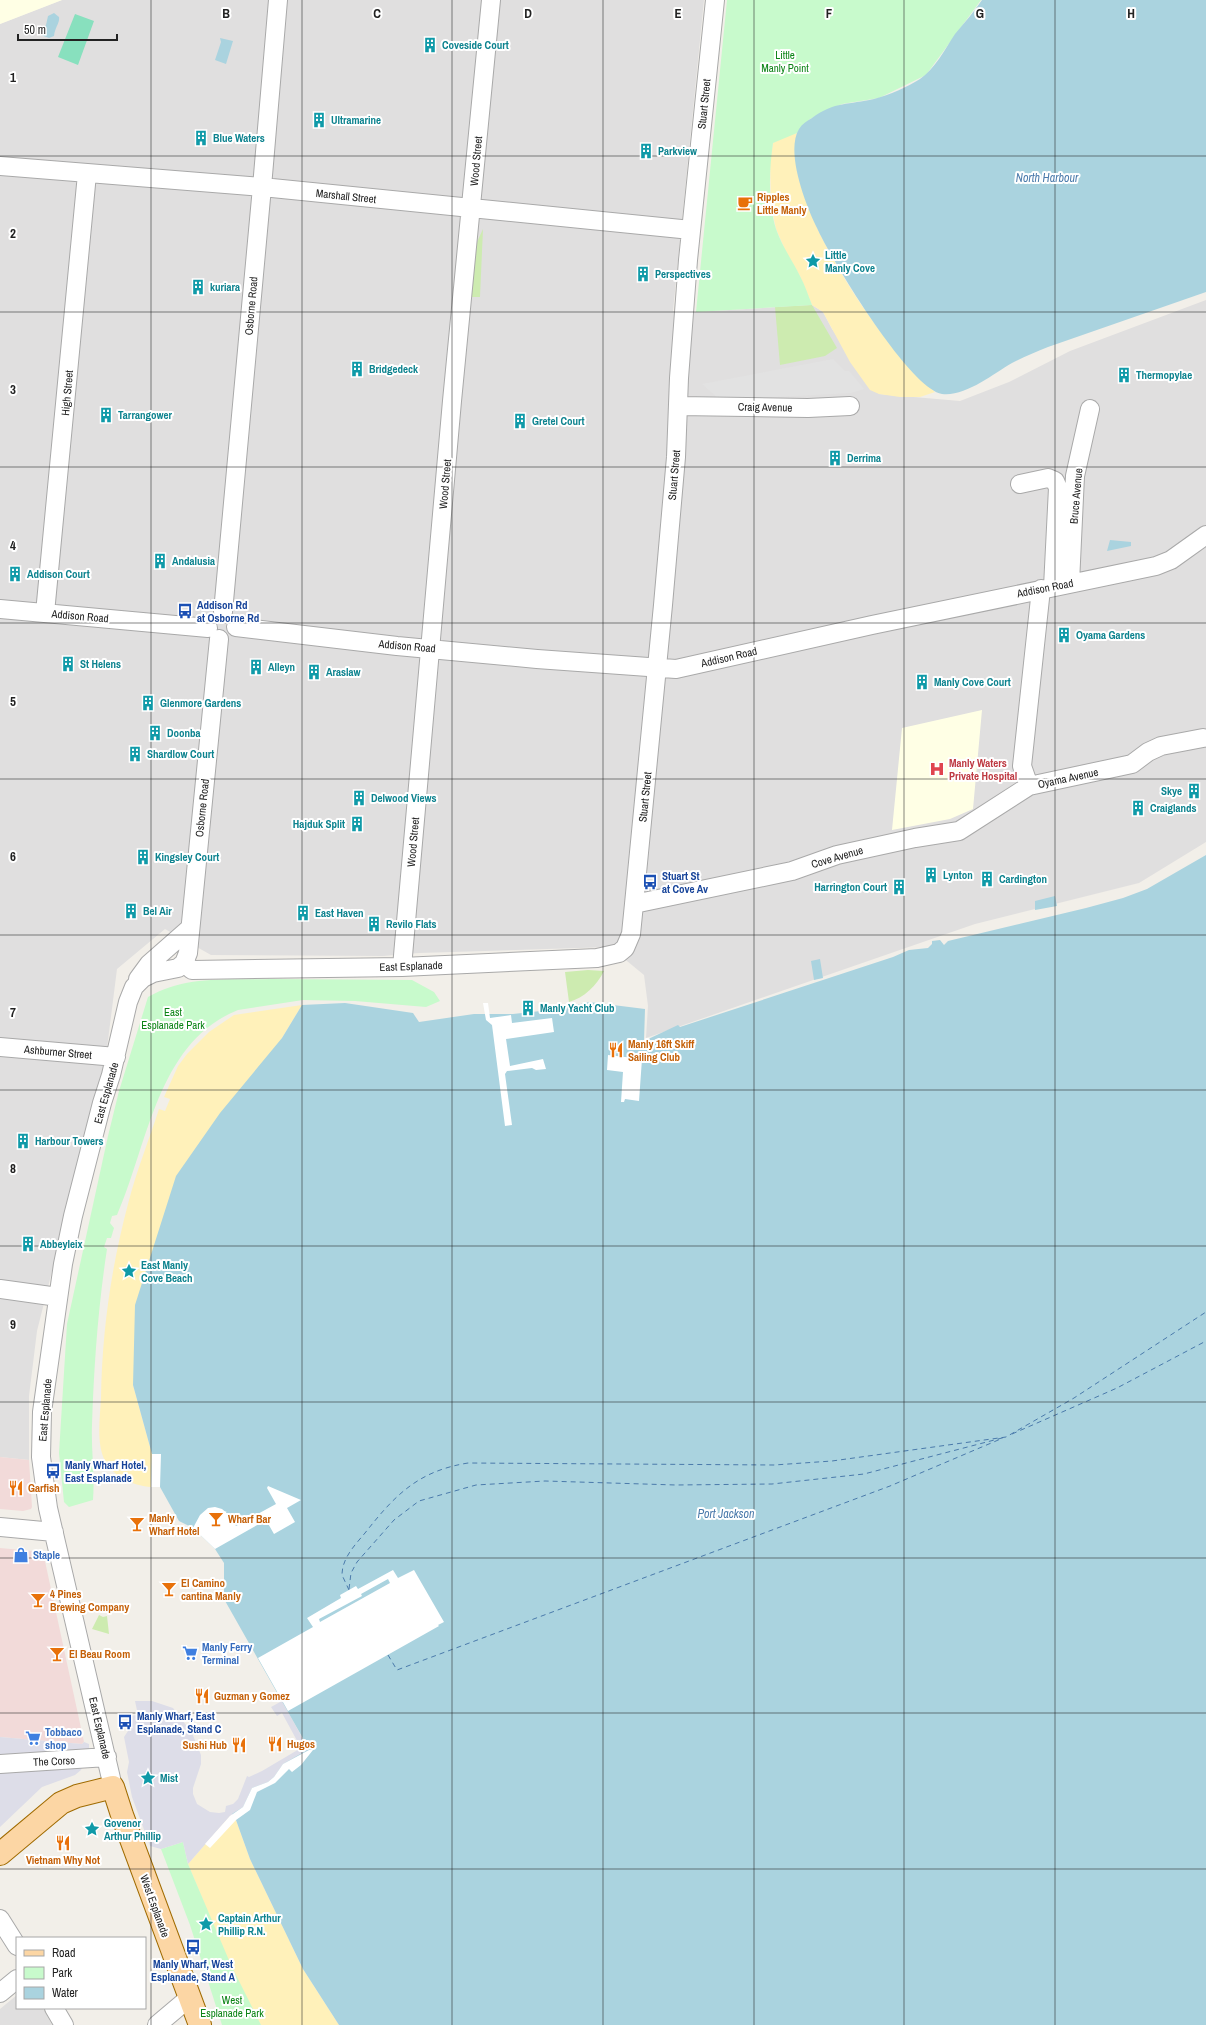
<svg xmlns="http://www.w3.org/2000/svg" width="1206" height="2025" font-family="'Archivo Narrow',sans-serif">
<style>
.residential{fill:#e0dfdf}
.commercial{fill:#f2dad9}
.education{fill:#ffffe5}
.grass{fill:#cdebb0}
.sand{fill:#fff1ba}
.park{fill:#c8facc}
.pitch{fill:#88e0be}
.parking{fill:#e2e2e2}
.plaza{fill:#dddde8}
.water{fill:#aad3df}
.pier{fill:#fff;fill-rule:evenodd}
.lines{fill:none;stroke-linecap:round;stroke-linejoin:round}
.ferry{stroke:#4a7aab;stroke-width:1;stroke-dasharray:5 4;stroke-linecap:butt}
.minor-casing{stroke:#a9a9a9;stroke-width:20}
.major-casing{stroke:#a06b00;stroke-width:24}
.minor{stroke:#fff;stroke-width:18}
.major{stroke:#fcd6a4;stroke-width:22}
.grid{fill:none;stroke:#222;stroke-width:1;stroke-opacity:0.55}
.labels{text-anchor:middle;stroke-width:4;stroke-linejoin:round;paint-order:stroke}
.culture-label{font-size:11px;font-weight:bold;fill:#0d838f;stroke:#fff;text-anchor:start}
.park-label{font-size:11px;fill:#0c8416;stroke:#fff}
.street-label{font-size:11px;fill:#222;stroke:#fff}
.food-label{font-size:11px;font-weight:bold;fill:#c56008;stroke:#fff;text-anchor:start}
.transit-label{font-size:11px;font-weight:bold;fill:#164399;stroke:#fff;text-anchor:start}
.health-label{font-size:11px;font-weight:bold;fill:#be3a42;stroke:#fff;text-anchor:start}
.shop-label{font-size:11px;font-weight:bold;fill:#366cbe;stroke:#fff;text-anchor:start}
.water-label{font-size:12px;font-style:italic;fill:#4a7aab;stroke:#fff}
.grid-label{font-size:13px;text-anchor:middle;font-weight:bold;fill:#222;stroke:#fff;stroke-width:4;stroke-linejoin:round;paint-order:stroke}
</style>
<rect width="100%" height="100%" fill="#f2efe9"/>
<path class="residential" d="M62 0H704L673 311 696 312 812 305 823 312 832 329 879 394 960 401 1009 382 1070 351 1206 300V842L1139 883 975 924 646 1038 648 1006 644 975 610 947 419 953 383 956 211 955 165 929 117 969 106 1056 37 1331 29 1396V1460L0 1457V24Z
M17 1995V2008H43L52 2025H0V2009Z"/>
<path class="commercial" d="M0 1457 29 1460 32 1507 31 1509 23 1511 0 1509Z
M0 1548 43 1552 84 1742 82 1744 0 1737Z"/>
<path class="education" d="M0 0H62L0 24Z
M982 710 973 809 950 819 892 830 902 728Z"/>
<path class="grass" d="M483 229 480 297H471L477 242Z
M812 305 837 348 825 356 780 365 775 307Z
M588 970 604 971C597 985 584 998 569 1002L565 972Z
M99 1615 103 1617 107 1616 109 1634 92 1629Z"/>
<path class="sand" d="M797 133C780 200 884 350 935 392L920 397H900L879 394 870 390 850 362 823 312 812 305 800 276 786 252 776 229 771 205 770 161 773 143 784 136Z
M302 1005 282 1038 133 1385 152 1454 151 1487C134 1486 114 1477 105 1461 96 1443 100 1418 101 1398 102 1332 111 1268 128 1204 136 1172 149 1140 159 1109L165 1111 170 1099 164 1097 178 1066 187 1054 209 1032 234 1015Z
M230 1816 236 1820 250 1859 303 1969 339 2025H261C231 1974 211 1918 188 1864Z"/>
<path class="park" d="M727 0H981L926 75 879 98 842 104 810 119 797 133 773 143C769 171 768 202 776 229 782 246 792 260 800 276 805 285 808 295 812 305L696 312Z
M271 979 412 980 434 992 440 1001 426 1007 355 1001 303 1000 238 1010C157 1042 148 1145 117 1215L112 1216 110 1223 114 1228 111 1238H107L104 1247 107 1249C98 1308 94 1365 92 1425 91 1450 95 1475 93 1500L69 1507 64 1502 59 1453 67 1324 108 1136 119 1091 148 997C185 975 229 980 271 979Z
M183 1842 188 1864 231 1965 261 2025H222L190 1925 161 1849Z"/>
<path class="pitch" d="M75 14 94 21 78 65 58 57Z"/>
<path class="parking" d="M833 359 845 371H849L864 389 851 393 720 400 702 384Z"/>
<path class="plaza" d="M135 1701H152L173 1708 192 1733 201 1755V1764L193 1788V1794L197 1804 210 1812 219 1813 225 1812 226 1806 233 1804 238 1799 247 1776 249 1777 262 1771 301 1748 282 1713 277 1716 271 1707 282 1701 309 1750 283 1764 274 1777 268 1782 252 1788 243 1807 230 1816 188 1864 183 1842 161 1849 150 1846 132 1797 127 1772 129 1762 124 1737 130 1728 128 1716 138 1715Z
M0 1737 82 1744 84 1742 89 1744V1751L81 1770 75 1775 42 1787 0 1827Z"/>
<path class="water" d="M982 0H1206V292L1048 347C1036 352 1023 357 1012 363 993 374 965 397 942 394 909 388 832 261 817 228 806 206 785 152 799 129 802 124 807 121 812 118 835 101 849 105 874 99 890 95 907 87 920 79 935 69 945 49 955 34 964 23 974 12 982 0Z
M54 13 59 17C60 23 55 27 54 36L49 38 41 35 46 25 48 16Z
M220 38 233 41 226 64 215 60 221 42Z
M1110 540 1131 542V546L1107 551Z
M1206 855V2025H339L303 1969 250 1859 236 1820 232 1814 243 1807 252 1788 268 1782 274 1777 283 1764 309 1749 224 1599V1563L215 1549 193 1528 179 1521 160 1487H151L152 1454 133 1385 135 1305 176 1176 220 1113 282 1038 302 1005 345 1003 413 1013 419 1022 474 1014H513L559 1009 589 1002 645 1009 644 1041 678 1025 680 1027 893 957 909 950 928 948 932 944V941L940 940 944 945 948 941 1086 908 1123 898 1147 889Z
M1055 896 1057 906 1035 910V901Z
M820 959 823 978 814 980 811 961Z"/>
<path class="pier" d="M483 1003H488L490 1018 511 1015 512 1023 552 1018 554 1032 506 1039 510 1066 543 1059 546 1069 536 1070 532 1068 507 1071 505 1074 512 1125 505 1126 492 1025 486 1020Z
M608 1055 642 1059 639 1101 625 1099 624 1102H621L623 1072 607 1070Z
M152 1454H161L160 1487H151Z
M268 1486 301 1500 287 1508 295 1522 274 1534 266 1520 215 1549 193 1528 200 1515 208 1508 215 1507 222 1509 229 1515 236 1526 276 1504 267 1488Z
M393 1570 398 1578 414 1570 444 1622 438 1625 439 1626 288 1711 258 1658 313 1627 307 1618 341 1598 340 1595 356 1586 358 1589ZM388 1579 390 1583 320 1622 319 1619 362 1596 361 1594Z
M309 1750H313L301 1765 292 1772 289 1769 275 1783 257 1792 250 1810 236 1820 210 1848 205 1844 230 1816 243 1807 252 1788 268 1782 274 1777 283 1764Z"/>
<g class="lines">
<path class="ferry" d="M1012 1434 1117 1388 1206 1341
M349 1589 351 1573 357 1562 394 1520 419 1501 476 1485 545 1481 676 1485 772 1484 864 1474 1002 1438
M349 1590 342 1575C342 1558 355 1545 365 1533 395 1495 418 1471 468 1463L774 1465 832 1461 1006 1437 1074 1398 1206 1312
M388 1655 397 1670 890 1486 1003 1438"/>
<g class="minor-casing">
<path id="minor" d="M0 166 262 187 691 230
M679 406 808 408 850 406
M1020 484 1048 478 1055 481 1058 488 1053 587
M1070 583 1075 476 1090 409
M1041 589 1022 766 1029 786 1132 764 1148 752 1161 746 1203 738
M0 609 208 628
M223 612 262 187 278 0
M45 613 87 174
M236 627 397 646 537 659 676 669 872 625 1156 566 1171 560 1206 535
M634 904 792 871 837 855 915 838 959 831 1029 786
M184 963 192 970 402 967 597 958 619 953 625 948 631 934 634 904 663 605 676 457 679 378 688 260 715 0
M402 967 452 401 491 0
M138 979 149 964 190 928
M0 1047 116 1057
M0 1289 58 1297
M0 1527 54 1532
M0 1764 107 1757
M113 1787 48 1508 41 1457 42 1412 63 1264 73 1216 102 1103 111 1075 128 1002 134 987 143 978 153 973 178 968 184 963 188 953 219 639
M0 1919 17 1946
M0 1993 17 1979
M54 2008 64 2025
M157 2025 189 1998"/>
</g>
<g class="major-casing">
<path id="major" d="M0 1854 61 1803 77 1796 113 1787 122 1815 200 2025"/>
</g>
<use href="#minor" class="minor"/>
<use href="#major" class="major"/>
</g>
<path class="grid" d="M151 0V2025M302 0V2025M452 0V2025M603 0V2025M754 0V2025M904 0V2025M1055 0V2025M0 156H1206M0 312H1206M0 467H1206M0 623H1206M0 779H1206M0 935H1206M0 1090H1206M0 1246H1206M0 1402H1206M0 1558H1206M0 1713H1206M0 1869H1206"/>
<defs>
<g id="building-bare" transform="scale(1.2)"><path d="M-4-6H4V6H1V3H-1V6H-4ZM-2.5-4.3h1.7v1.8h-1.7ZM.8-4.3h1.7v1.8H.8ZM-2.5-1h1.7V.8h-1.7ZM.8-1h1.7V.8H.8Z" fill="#0f9aa8" stroke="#fff" stroke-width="2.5" paint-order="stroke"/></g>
<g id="cafe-bare" transform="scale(1.2)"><path d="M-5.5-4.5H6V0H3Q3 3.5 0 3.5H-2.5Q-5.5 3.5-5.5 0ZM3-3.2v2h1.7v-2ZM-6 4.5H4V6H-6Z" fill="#e8710a" stroke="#fff" stroke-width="2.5" paint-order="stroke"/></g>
<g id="sight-bare" transform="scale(1.2)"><path d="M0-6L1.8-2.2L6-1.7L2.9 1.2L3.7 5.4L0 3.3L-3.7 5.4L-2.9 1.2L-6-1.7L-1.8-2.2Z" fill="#0f9aa8" stroke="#fff" stroke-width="2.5" paint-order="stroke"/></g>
<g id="bus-bare" transform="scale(1.2)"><path d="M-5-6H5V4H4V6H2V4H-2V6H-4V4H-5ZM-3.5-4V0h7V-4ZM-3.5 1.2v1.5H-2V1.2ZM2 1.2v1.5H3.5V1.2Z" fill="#1a4fb4" stroke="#fff" stroke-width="2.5" paint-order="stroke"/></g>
<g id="hospital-bare" transform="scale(1.2)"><path d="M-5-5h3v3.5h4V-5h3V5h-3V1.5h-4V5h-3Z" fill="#e0444e" stroke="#fff" stroke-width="2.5" paint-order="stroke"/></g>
<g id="restaurant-bare" transform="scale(1.2)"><path d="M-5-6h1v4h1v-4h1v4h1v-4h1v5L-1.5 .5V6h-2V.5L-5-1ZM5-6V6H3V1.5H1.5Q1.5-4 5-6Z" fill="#e8710a" stroke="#fff" stroke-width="2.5" paint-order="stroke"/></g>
<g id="bar-bare" transform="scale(1.2)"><path d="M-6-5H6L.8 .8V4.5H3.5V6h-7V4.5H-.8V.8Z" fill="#e8710a" stroke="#fff" stroke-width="2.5" paint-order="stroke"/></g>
<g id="shop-bare" transform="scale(1.2)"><path d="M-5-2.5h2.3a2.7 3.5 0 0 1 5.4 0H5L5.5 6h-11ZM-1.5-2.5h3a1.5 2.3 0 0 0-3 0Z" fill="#3f7fe0" stroke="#fff" stroke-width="2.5" paint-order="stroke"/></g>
<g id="supermarket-bare" transform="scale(1.2)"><path d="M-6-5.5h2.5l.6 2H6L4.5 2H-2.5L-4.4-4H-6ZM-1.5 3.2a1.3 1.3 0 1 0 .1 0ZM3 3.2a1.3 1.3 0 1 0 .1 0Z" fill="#3f7fe0" stroke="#fff" stroke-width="2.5" paint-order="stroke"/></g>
</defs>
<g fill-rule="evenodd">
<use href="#building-bare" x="430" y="45"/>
<use href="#building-bare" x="319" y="120"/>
<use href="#building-bare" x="201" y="138"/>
<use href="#building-bare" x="646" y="151"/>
<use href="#cafe-bare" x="745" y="203"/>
<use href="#sight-bare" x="813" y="261"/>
<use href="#building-bare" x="643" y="274"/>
<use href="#building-bare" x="198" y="287"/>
<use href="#building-bare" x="357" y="369"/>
<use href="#building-bare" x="1124" y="375"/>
<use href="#building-bare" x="106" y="415"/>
<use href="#building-bare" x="520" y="421"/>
<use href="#building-bare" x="835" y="458"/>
<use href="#building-bare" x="160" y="561"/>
<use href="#building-bare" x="15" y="574"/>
<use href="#bus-bare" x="185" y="611"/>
<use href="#building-bare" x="1064" y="635"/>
<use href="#building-bare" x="68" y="664"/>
<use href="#building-bare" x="256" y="667"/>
<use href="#building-bare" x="314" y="672"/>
<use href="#building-bare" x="922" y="682"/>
<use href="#building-bare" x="148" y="703"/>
<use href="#building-bare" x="155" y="733"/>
<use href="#building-bare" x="135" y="754"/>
<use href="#hospital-bare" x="937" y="769"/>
<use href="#building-bare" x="1194" y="791"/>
<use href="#building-bare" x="359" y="798"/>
<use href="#building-bare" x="1138" y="808"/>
<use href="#building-bare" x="357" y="824"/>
<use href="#building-bare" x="143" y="857"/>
<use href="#building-bare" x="931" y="875"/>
<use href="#building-bare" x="987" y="879"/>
<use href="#bus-bare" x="650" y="882"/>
<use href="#building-bare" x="899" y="887"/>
<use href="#building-bare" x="131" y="911"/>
<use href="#building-bare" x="303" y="913"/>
<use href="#building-bare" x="374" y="924"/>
<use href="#building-bare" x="528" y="1008"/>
<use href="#restaurant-bare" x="616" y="1050"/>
<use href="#building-bare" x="23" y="1141"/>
<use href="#building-bare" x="28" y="1244"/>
<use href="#sight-bare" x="129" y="1271"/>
<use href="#bus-bare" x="53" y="1471"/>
<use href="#restaurant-bare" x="16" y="1488"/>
<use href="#bar-bare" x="216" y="1519"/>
<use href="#bar-bare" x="137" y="1524"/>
<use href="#shop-bare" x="21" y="1555"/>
<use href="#bar-bare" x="169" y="1589"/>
<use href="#bar-bare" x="38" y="1600"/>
<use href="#supermarket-bare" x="190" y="1653"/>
<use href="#bar-bare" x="57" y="1654"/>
<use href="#restaurant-bare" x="202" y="1696"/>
<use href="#bus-bare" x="125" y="1722"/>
<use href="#supermarket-bare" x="33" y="1738"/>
<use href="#restaurant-bare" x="275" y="1744"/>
<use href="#restaurant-bare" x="239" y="1745"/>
<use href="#sight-bare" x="148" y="1778"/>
<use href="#sight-bare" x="92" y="1829"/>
<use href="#restaurant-bare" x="63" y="1843"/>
<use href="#sight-bare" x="206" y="1924"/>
<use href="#bus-bare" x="193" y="1947"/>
</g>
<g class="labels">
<g class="culture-label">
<text x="442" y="49">Coveside Court</text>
<text x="331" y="124">Ultramarine</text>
<text x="213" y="142">Blue Waters</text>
<text x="658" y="155">Parkview</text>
<text x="825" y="259">Little<tspan x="825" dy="13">Manly Cove</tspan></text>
<text x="655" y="278">Perspectives</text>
<text x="210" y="291">kuriara</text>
<text x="369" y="373">Bridgedeck</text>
<text x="1136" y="379">Thermopylae</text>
<text x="118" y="419">Tarrangower</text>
<text x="532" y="425">Gretel Court</text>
<text x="847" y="462">Derrima</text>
<text x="172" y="565">Andalusia</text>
<text x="27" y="578">Addison Court</text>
<text x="1076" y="639">Oyama Gardens</text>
<text x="80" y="668">St Helens</text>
<text x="268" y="671">Alleyn</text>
<text x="326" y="676">Araslaw</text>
<text x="934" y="686">Manly Cove Court</text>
<text x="160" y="707">Glenmore Gardens</text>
<text x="167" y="737">Doonba</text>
<text x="147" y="758">Shardlow Court</text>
<text x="1182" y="795" text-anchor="end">Skye</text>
<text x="371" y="802">Delwood Views</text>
<text x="1150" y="812">Craiglands</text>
<text x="345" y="828" text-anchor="end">Hajduk Split</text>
<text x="155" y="861">Kingsley Court</text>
<text x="943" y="879">Lynton</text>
<text x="999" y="883">Cardington</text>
<text x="887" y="891" text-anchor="end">Harrington Court</text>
<text x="143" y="915">Bel Air</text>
<text x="315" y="917">East Haven</text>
<text x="386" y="928">Revilo Flats</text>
<text x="540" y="1012">Manly Yacht Club</text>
<text x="35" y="1145">Harbour Towers</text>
<text x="40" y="1248">Abbeyleix</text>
<text x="141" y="1269">East Manly<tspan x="141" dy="13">Cove Beach</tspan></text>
<text x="160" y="1782">Mist</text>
<text x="104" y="1827">Govenor<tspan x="104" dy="13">Arthur Phillip</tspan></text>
<text x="218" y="1922">Captain Arthur<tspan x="218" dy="13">Phillip R.N.</tspan></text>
</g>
<g class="park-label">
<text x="785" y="59">Little<tspan x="785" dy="13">Manly Point</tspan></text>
<text x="173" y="1016">East<tspan x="173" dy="13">Esplanade Park</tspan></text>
<text x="232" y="2004">West<tspan x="232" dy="13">Esplanade Park</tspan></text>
</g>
<g class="street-label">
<text transform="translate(704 104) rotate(-84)" y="4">Stuart Street</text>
<text transform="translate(476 161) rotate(-85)" y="4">Wood Street</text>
<text transform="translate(346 196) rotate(6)" y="4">Marshall Street</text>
<text transform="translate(251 306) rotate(-85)" y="4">Osborne Road</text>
<text transform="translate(67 393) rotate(-85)" y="4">High Street</text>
<text transform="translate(765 407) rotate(1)" y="4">Craig Avenue</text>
<text transform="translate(674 475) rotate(-85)" y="4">Stuart Street</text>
<text transform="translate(445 484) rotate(-85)" y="4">Wood Street</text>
<text transform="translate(1076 496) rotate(-85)" y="4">Bruce Avenue</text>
<text transform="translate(1045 588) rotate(-11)" y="4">Addison Road</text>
<text transform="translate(80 616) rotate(5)" y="4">Addison Road</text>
<text transform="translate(407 646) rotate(5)" y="4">Addison Road</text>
<text transform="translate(729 657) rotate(-13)" y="4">Addison Road</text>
<text transform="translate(1068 778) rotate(-12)" y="4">Oyama Avenue</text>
<text transform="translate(645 797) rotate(-84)" y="4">Stuart Street</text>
<text transform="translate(202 808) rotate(-84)" y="4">Osborne Road</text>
<text transform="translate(413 842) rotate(-85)" y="4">Wood Street</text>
<text transform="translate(837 857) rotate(-16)" y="4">Cove Avenue</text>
<text transform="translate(411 966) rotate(-2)" y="4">East Esplanade</text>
<text transform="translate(58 1052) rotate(5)" y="4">Ashburner Street</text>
<text transform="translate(106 1093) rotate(-74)" y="4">East Esplanade</text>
<text transform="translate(45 1410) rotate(-85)" y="4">East Esplanade</text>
<text transform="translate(100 1728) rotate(77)" y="4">East Esplanade</text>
<text transform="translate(54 1761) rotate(-3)" y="4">The Corso</text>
<text transform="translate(155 1906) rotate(70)" y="4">West Esplanade</text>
</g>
<g class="food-label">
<text x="757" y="201">Ripples<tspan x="757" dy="13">Little Manly</tspan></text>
<text x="628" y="1048">Manly 16ft Skiff<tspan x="628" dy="13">Sailing Club</tspan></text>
<text x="28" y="1492">Garfish</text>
<text x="149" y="1522">Manly<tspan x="149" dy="13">Wharf Hotel</tspan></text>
<text x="228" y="1523">Wharf Bar</text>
<text x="181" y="1587">El Camino<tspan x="181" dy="13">cantina Manly</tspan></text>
<text x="50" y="1598">4 Pines<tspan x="50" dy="13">Brewing Company</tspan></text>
<text x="69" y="1658">El Beau Room</text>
<text x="214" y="1700">Guzman y Gomez</text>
<text x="287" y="1748">Hugos</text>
<text x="227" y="1749" text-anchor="end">Sushi Hub</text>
<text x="63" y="1864" text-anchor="middle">Vietnam Why Not</text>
</g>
<g class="transit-label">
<text x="197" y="609">Addison Rd<tspan x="197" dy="13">at Osborne Rd</tspan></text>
<text x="662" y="880">Stuart St<tspan x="662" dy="13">at Cove Av</tspan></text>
<text x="65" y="1469">Manly Wharf Hotel,<tspan x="65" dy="13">East Esplanade</tspan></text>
<text x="137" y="1720">Manly Wharf, East<tspan x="137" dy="13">Esplanade, Stand C</tspan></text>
<text x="193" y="1968" text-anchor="middle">Manly Wharf, West<tspan x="193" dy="13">Esplanade, Stand A</tspan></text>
</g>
<g class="health-label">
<text x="949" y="767">Manly Waters<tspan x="949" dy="13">Private Hospital</tspan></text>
</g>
<g class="shop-label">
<text x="33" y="1559">Staple</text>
<text x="202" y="1651">Manly Ferry<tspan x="202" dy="13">Terminal</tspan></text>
<text x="45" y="1736">Tobbaco<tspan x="45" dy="13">shop</tspan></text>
</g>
<g class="water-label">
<text x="1047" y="182">North Harbour</text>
<text x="726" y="1518">Port Jackson</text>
</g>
</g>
<g class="grid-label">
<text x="226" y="18">B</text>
<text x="377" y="18">C</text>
<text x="528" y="18">D</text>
<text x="678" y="18">E</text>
<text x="829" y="18">F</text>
<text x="980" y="18">G</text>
<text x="1131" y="18">H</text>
<text x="13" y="82">1</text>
<text x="13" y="238">2</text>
<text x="13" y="394">3</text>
<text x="13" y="550">4</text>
<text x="13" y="706">5</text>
<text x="13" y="861">6</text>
<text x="13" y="1017">7</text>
<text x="13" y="1173">8</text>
<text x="13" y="1329">9</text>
</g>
<rect x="16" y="1937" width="130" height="72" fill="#ffffff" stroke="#a7a7a7"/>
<rect x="24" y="1950" width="20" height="6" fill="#fcd6a4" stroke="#a7a7a7"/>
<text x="52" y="1957" font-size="12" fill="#222222">Road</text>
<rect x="24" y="1967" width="20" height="12" fill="#c8facc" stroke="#a7a7a7"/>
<text x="52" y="1977" font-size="12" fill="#222222">Park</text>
<rect x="24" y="1987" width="20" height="12" fill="#aad3df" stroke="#a7a7a7"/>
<text x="52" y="1997" font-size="12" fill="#222222">Water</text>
<path d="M18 34v6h99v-6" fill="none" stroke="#222222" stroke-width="2"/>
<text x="24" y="34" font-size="12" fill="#222222" stroke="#ffffff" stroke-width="3" paint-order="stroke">50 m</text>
</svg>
